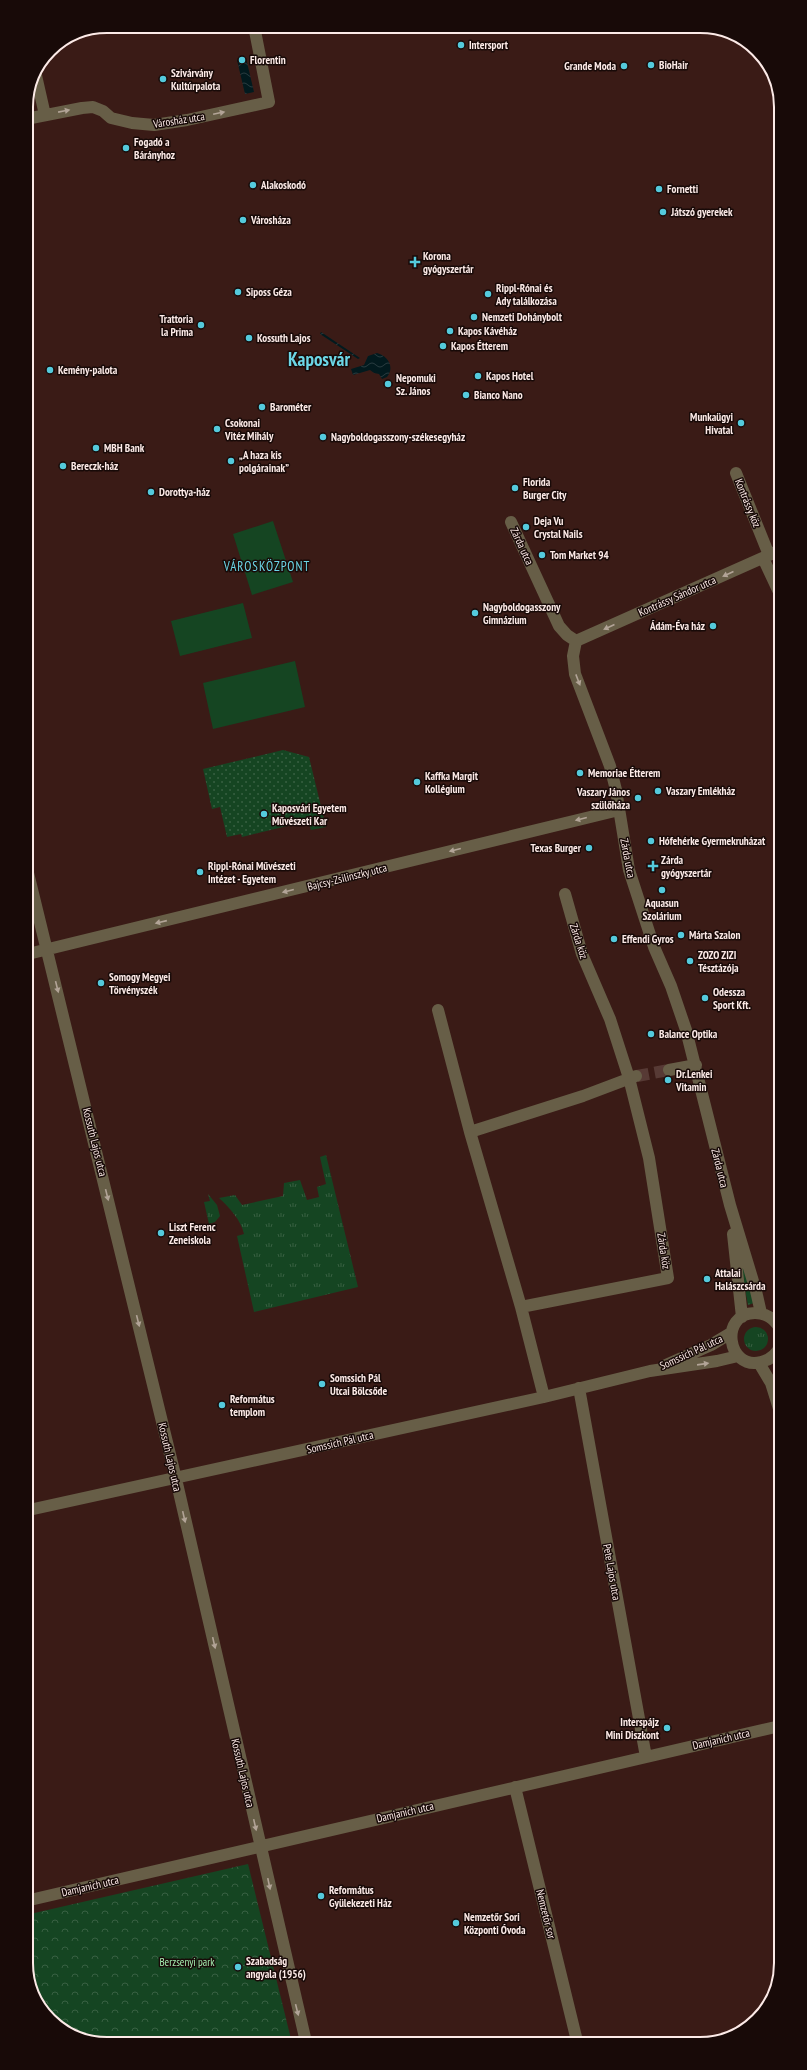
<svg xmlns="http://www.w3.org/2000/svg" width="807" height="2070" font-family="'PT Sans Narrow',sans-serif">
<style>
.grass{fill:url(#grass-tufts)}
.park{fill:url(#park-crowns)}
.garden{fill:url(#garden-dots)}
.pitch{fill:#154522}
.water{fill:url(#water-waves)}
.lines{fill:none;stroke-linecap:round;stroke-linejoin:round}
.minor-tunnel{stroke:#573a35;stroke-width:12;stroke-dasharray:12 6;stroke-linecap:butt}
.minor{stroke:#675e47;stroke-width:12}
.oneway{fill:#b2a497}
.poi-dot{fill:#54cadc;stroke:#180a08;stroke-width:1.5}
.labels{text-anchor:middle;stroke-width:3;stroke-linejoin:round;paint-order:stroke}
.poi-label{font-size:11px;font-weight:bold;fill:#fceae7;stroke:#180a08;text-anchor:start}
.street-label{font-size:11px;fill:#fceae7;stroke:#180a08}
.park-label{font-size:11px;fill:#a5eeb1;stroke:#180a08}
.quarter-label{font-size:13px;letter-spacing:1px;fill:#6cd6e6;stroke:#180a08}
.town-label{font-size:19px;font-weight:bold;fill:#6cd6e6;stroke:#180a08}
.rim{fill:none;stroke:#fceae7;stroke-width:2}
</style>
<defs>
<pattern id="grass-tufts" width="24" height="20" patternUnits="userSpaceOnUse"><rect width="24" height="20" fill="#154522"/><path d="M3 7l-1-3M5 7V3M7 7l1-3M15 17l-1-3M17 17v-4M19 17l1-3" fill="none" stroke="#386042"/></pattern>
<pattern id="park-crowns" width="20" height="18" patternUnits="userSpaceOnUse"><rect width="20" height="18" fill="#154522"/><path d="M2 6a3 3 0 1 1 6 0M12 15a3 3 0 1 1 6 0" fill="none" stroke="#386042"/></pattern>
<pattern id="garden-dots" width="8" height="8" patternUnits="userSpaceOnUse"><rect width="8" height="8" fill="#154522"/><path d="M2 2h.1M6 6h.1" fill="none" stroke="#386042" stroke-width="1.8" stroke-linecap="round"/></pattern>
<pattern id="water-waves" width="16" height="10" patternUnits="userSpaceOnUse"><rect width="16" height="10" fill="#021a1e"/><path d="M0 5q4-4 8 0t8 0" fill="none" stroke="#283b3f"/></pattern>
</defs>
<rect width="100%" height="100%" fill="#3a1b16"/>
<path class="grass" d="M326 1155 358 1287 254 1312 237 1236 244 1234C241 1220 229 1207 219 1198L235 1195 242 1205 283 1196 284 1183 300 1180 307 1200 319 1197 317 1187 326 1184 320 1157Z
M208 1194 217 1205 220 1216 215 1222 209 1224 204 1202 210 1201Z
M745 1267 754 1303 748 1305 741 1268Z
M744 1339a12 12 0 1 1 24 0a12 12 0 1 1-24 0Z"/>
<path class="park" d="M248 1864 292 2043 102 2044 58 2027 30 1989V1914Z"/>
<path class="garden" d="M283 750 309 757 326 827 311 830 308 821 242 837 241 834 227 837 220 807 212 809 203 769Z"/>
<path class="pitch" d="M273 521 293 582 252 595 233 534Z
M243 603 252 638 180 656 171 621Z
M295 661 305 707 213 729 203 683Z"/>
<path class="water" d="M266 26H275L277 32 268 34Z
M246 58 254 92 245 94 237 60Z
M321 332 360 358 358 359 320 334Z
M377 353C388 356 395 367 387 377L382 379 379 374 374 373 370 370 353 375 351 369 364 365 368 356Z"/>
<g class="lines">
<path class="minor-tunnel" d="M637 1076 669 1070"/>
<path class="minor" d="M35 71 45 115
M26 119 82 108 93 107 103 111 111 118 132 123 154 125 187 120 269 102 254 26
M736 473 769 555
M511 522 559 626 567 635 576 641
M763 558 778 590
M576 641 573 656 575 674 610 766 616 790 629 870 654 947 671 986 686 1030 730 1205 756 1291 761 1313
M576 641 778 551
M28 873 176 1479 306 2042
M28 954 619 810
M438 1010 470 1132 521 1307
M669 1070 696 1065
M470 1132 583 1096 636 1076
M733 1234 742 1317
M780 1329C775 1319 766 1313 755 1313 719 1313 727 1371 761 1362 770 1360 776 1355 780 1347
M759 1363 771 1383 780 1412
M666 1365 711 1345 731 1333
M579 1388 646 1757
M544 1397 521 1307 668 1278 649 1158 629 1078 610 1019 582 954 565 894
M29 1510 544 1397 650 1371 717 1361 738 1356
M515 1787 577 2041
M30 1900 780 1726"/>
</g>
<defs><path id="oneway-solid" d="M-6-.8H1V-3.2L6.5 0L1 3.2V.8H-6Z"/></defs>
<g class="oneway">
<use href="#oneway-solid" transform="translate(64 111) rotate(-11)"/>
<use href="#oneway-solid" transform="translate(219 113) rotate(-12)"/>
<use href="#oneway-solid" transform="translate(728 574) rotate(156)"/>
<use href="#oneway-solid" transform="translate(609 627) rotate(156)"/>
<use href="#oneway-solid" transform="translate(578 680) rotate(69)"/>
<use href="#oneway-solid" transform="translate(581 819) rotate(166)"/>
<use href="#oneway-solid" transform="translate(455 850) rotate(166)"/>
<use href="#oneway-solid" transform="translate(288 891) rotate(166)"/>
<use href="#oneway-solid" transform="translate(161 922) rotate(167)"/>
<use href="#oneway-solid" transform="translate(57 987) rotate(76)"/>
<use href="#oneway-solid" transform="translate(107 1195) rotate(76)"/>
<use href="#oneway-solid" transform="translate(138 1321) rotate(76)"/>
<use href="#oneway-solid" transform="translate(703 1364) rotate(-8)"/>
<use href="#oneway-solid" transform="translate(184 1517) rotate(77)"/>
<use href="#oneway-solid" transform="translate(214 1643) rotate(77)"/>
<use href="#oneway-solid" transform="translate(255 1825) rotate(77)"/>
<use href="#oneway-solid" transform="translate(269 1884) rotate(78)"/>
<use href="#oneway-solid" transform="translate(297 2010) rotate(76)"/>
</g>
<g class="poi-dot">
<circle cx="461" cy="45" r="4"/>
<circle cx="242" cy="60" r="4"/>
<circle cx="651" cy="65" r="4"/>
<circle cx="624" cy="66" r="4"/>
<circle cx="163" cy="79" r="4"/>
<circle cx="126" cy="148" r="4"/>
<circle cx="253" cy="185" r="4"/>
<circle cx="659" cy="189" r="4"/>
<circle cx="663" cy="212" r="4"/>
<circle cx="243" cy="220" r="4"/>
<path d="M413 256h4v4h4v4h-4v4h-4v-4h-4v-4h4z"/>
<circle cx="238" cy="292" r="4"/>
<circle cx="488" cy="294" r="4"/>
<circle cx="474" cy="317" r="4"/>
<circle cx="201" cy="325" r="4"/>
<circle cx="450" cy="331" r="4"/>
<circle cx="249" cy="338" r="4"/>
<circle cx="443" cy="346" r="4"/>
<circle cx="50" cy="370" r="4"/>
<circle cx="478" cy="376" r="4"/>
<circle cx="388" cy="384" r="4"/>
<circle cx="466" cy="395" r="4"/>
<circle cx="262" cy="407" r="4"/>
<circle cx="741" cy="423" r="4"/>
<circle cx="217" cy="429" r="4"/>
<circle cx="323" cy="437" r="4"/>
<circle cx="96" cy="448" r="4"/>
<circle cx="231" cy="461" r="4"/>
<circle cx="63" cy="466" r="4"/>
<circle cx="515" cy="488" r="4"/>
<circle cx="151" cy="492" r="4"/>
<circle cx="526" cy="527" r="4"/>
<circle cx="542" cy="555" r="4"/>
<circle cx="475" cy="613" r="4"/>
<circle cx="713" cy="626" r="4"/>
<circle cx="580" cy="773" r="4"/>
<circle cx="417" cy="782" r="4"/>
<circle cx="658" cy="791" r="4"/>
<circle cx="638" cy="798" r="4"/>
<circle cx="264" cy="814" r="4"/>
<circle cx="651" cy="841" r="4"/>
<circle cx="589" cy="848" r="4"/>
<path d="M651 860h4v4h4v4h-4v4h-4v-4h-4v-4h4z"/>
<circle cx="200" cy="872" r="4"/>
<circle cx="662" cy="890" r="4"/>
<circle cx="681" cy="935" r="4"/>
<circle cx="614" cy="939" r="4"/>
<circle cx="690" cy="961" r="4"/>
<circle cx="101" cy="983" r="4"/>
<circle cx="705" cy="998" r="4"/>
<circle cx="651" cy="1034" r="4"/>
<circle cx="668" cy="1080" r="4"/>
<circle cx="161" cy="1233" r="4"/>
<circle cx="707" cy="1279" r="4"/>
<circle cx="322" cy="1384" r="4"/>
<circle cx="222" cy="1405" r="4"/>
<circle cx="667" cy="1728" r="4"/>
<circle cx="321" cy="1896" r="4"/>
<circle cx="456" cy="1923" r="4"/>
<circle cx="238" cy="1967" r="4"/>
</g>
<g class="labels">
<g class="poi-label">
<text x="469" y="49">Intersport</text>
<text x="250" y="64">Florentin</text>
<text x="659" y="69">BioHair</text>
<text x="616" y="70" text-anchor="end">Grande Moda</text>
<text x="171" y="77">Szivárvány<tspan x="171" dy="13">Kultúrpalota</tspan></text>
<text x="134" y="146">Fogadó a<tspan x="134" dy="13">Bárányhoz</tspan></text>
<text x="261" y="189">Alakoskodó</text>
<text x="667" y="193">Fornetti</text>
<text x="671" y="216">Játszó gyerekek</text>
<text x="251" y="224">Városháza</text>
<text x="423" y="260">Korona<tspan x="423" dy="13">gyógyszertár</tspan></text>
<text x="496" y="292">Rippl-Rónai és<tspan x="496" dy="13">Ady találkozása</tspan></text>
<text x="246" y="296">Siposs Géza</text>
<text x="482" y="321">Nemzeti Dohánybolt</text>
<text x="193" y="323" text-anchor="end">Trattoria<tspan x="193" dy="13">la Prima</tspan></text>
<text x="458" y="335">Kapos Kávéház</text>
<text x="257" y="342">Kossuth Lajos</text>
<text x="451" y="350">Kapos Étterem</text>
<text x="58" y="374">Kemény-palota</text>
<text x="486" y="380">Kapos Hotel</text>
<text x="396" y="382">Nepomuki<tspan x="396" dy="13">Sz. János</tspan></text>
<text x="474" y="399">Bianco Nano</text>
<text x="270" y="411">Barométer</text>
<text x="733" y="421" text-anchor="end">Munkaügyi<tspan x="733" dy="13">Hivatal</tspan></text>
<text x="225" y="427">Csokonai<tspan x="225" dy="13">Vitéz Mihály</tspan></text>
<text x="331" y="441">Nagyboldogasszony-székesegyház</text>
<text x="104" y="452">MBH Bank</text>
<text x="239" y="459">„A haza kis<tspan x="239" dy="13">polgárainak”</tspan></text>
<text x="71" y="470">Bereczk-ház</text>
<text x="523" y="486">Florida<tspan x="523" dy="13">Burger City</tspan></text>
<text x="159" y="496">Dorottya-ház</text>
<text x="534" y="525">Deja Vu<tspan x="534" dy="13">Crystal Nails</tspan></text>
<text x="550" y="559">Tom Market 94</text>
<text x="483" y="611">Nagyboldogasszony<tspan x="483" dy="13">Gimnázium</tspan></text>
<text x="705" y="630" text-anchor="end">Ádám-Éva ház</text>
<text x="588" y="777">Memoriae Étterem</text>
<text x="425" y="780">Kaffka Margit<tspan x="425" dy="13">Kollégium</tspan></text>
<text x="666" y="795">Vaszary Emlékház</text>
<text x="630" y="796" text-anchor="end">Vaszary János<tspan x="630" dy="13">szülőháza</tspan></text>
<text x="272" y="812">Kaposvári Egyetem<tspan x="272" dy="13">Művészeti Kar</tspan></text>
<text x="659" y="845">Hófehérke Gyermekruházat</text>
<text x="581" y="852" text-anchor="end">Texas Burger</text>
<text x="661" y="864">Zárda<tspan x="661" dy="13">gyógyszertár</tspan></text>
<text x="208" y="870">Rippl-Rónai Művészeti<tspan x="208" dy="13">Intézet - Egyetem</tspan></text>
<text x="662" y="907" text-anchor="middle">Aquasun<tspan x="662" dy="13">Szolárium</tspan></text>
<text x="689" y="939">Márta Szalon</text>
<text x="622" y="943">Effendi Gyros</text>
<text x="698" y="959">ZOZO ZIZI<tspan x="698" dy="13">Tésztázója</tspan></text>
<text x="109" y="981">Somogy Megyei<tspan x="109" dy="13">Törvényszék</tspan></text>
<text x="713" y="996">Odessza<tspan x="713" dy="13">Sport Kft.</tspan></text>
<text x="659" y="1038">Balance Optika</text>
<text x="676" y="1078">Dr.Lenkei<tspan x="676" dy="13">Vitamin</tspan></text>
<text x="169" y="1231">Liszt Ferenc<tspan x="169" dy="13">Zeneiskola</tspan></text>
<text x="715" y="1277">Attalai<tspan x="715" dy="13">Halászcsárda</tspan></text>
<text x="330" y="1382">Somssich Pál<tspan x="330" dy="13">Utcai Bölcsőde</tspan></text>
<text x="230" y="1403">Református<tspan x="230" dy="13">templom</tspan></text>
<text x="659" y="1726" text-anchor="end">Interspájz<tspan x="659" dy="13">Mini Diszkont</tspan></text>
<text x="329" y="1894">Református<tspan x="329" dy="13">Gyülekezeti Ház</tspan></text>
<text x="464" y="1921">Nemzetőr Sori<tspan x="464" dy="13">Központi Óvoda</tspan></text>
<text x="246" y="1965">Szabadság<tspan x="246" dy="13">angyala (1956)</tspan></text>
</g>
<g class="street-label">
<text transform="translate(179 120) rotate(-9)" y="4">Városház utca</text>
<text transform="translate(748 503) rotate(68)" y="4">Kontrássy köz</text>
<text transform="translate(522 546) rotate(65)" y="4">Zárda utca</text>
<text transform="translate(677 596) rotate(-24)" y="4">Kontrássy Sándor utca</text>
<text transform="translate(628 858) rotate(79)" y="4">Zárda utca</text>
<text transform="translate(347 877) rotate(-14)" y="4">Bajcsy-Zsilinszky utca</text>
<text transform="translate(579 941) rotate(72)" y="4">Zárda köz</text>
<text transform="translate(95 1142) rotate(76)" y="4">Kossuth Lajos utca</text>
<text transform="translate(720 1168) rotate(76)" y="4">Zárda utca</text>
<text transform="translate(664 1251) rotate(81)" y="4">Zárda köz</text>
<text transform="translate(691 1352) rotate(-25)" y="4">Somssich Pál utca</text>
<text transform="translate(340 1442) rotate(-13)" y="4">Somssich Pál utca</text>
<text transform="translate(170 1457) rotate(77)" y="4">Kossuth Lajos utca</text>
<text transform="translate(612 1572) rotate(80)" y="4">Pete Lajos utca</text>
<text transform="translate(721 1739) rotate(-13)" y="4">Damjanich utca</text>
<text transform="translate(243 1773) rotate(77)" y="4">Kossuth Lajos utca</text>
<text transform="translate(405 1812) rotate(-13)" y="4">Damjanich utca</text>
<text transform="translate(90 1886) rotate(-13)" y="4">Damjanich utca</text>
<text transform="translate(546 1914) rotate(76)" y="4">Nemzetőr sor</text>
</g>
<g class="park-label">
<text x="187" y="1966">Berzsenyi park</text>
</g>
<g class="quarter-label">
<text x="267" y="571">VÁROSKÖZPONT</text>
</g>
<g class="town-label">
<text x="319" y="366">Kaposvár</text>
</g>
</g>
<path d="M0 0H807V2070H0ZM107 33H700A74 74 0 0 1 774 107V1963A74 74 0 0 1 700 2037H107A74 74 0 0 1 33 1963V107A74 74 0 0 1 107 33Z" fill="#180a08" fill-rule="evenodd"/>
<path class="rim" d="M107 33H700A74 74 0 0 1 774 107V1963A74 74 0 0 1 700 2037H107A74 74 0 0 1 33 1963V107A74 74 0 0 1 107 33Z"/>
</svg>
